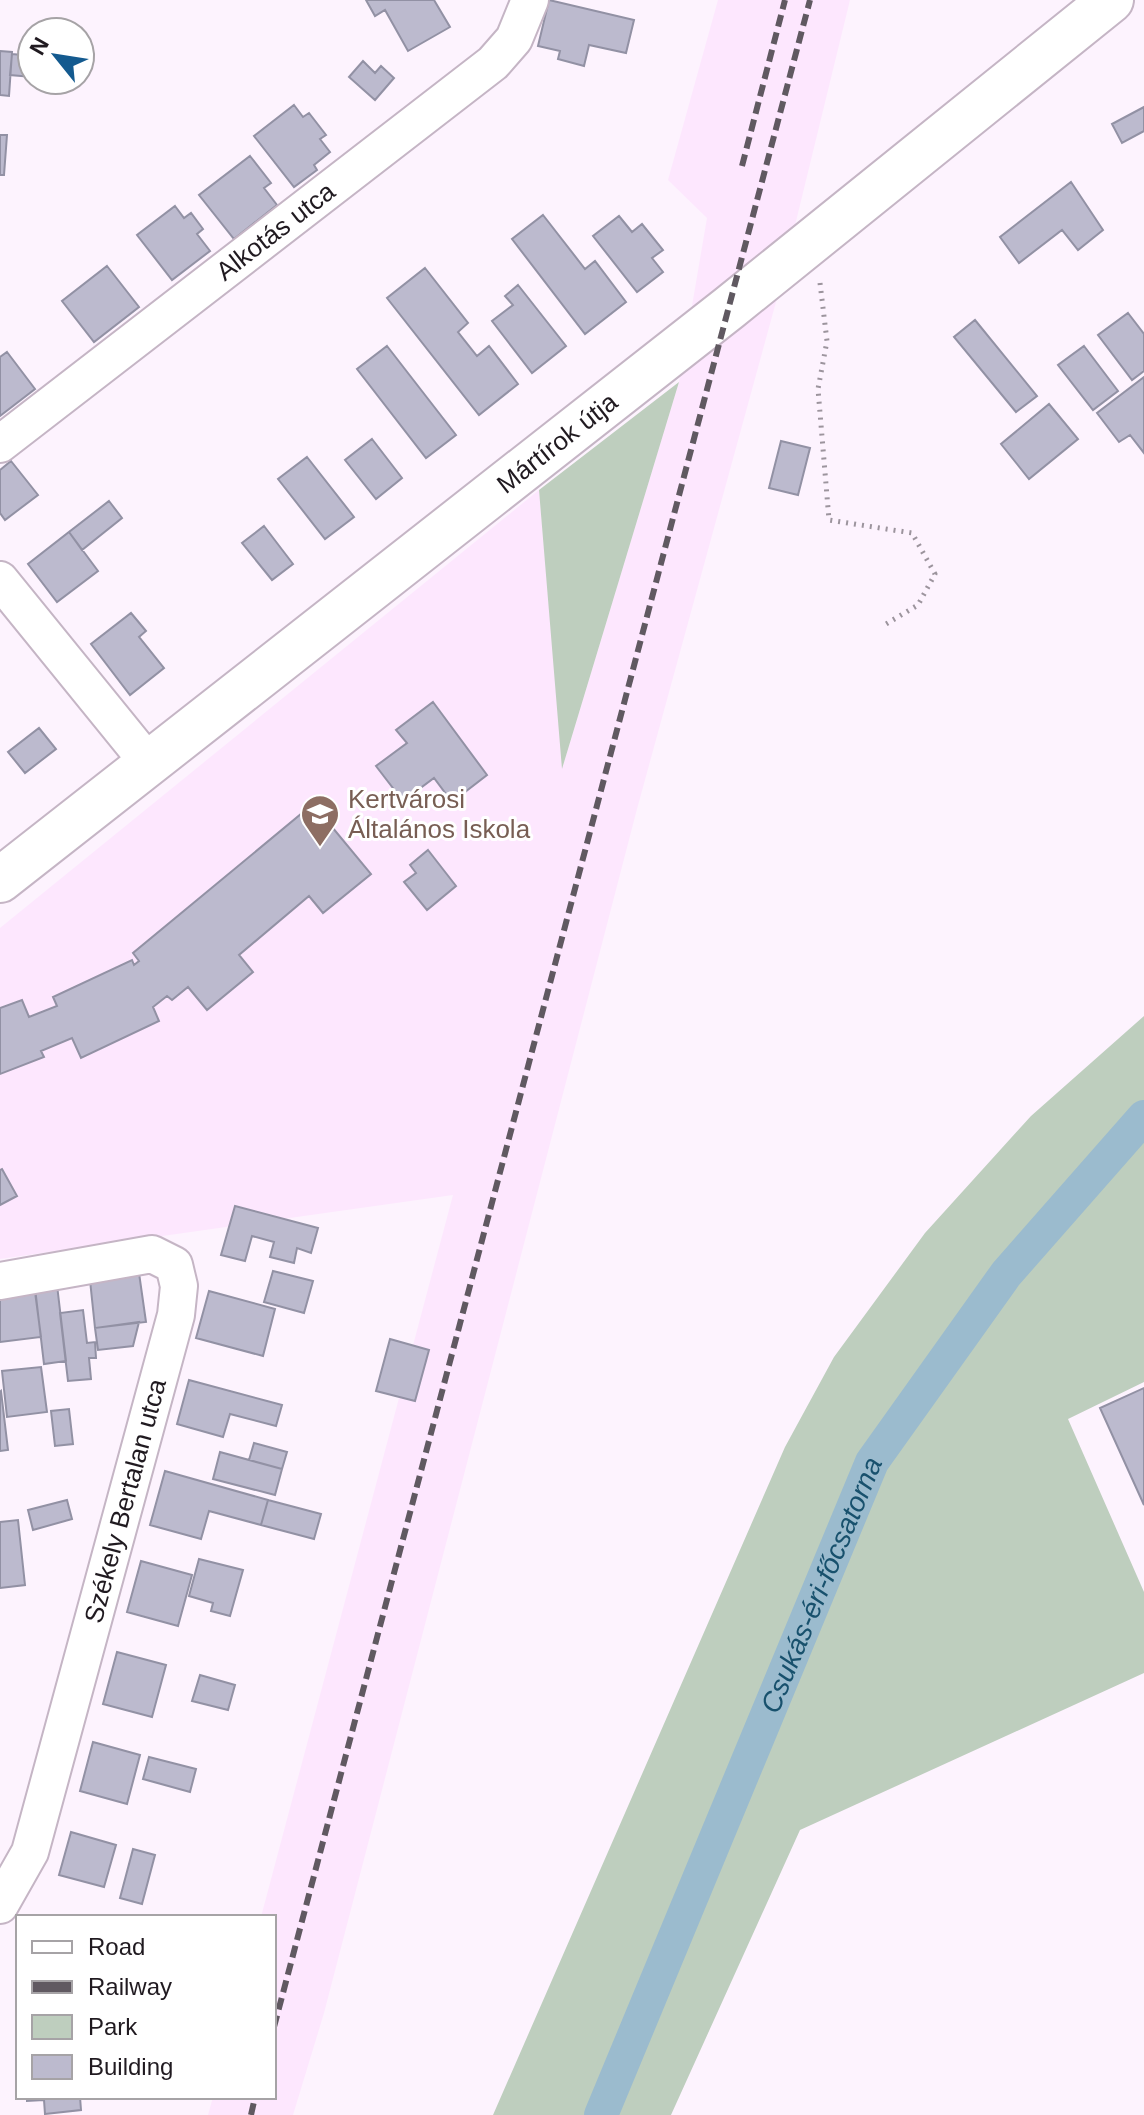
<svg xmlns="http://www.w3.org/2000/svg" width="1144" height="2115" font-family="Arial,sans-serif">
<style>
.built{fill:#fde7fe}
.green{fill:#becebe}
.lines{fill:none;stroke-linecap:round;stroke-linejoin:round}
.canal{stroke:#9bbbce;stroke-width:34}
.building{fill:#bcbace;stroke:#9291a4;stroke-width:2}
.street-casing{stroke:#c5b5c5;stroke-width:40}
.secondary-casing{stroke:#c5b5c5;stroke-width:48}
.path{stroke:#9c949d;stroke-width:5;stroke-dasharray:2 6;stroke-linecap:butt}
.street{stroke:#fff;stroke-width:36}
.secondary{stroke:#fff;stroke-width:44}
.rail{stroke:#605961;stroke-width:6;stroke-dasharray:12 6;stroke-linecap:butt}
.labels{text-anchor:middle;stroke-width:6;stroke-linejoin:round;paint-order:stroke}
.street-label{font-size:26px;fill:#201a20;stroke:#fff}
.education-label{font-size:26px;fill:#785e54;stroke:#fff;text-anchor:start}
.water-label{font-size:28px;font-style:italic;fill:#18516d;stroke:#fff}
</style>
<rect width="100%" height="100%" fill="#fdf3fe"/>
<path class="built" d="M718 0H850L779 291 637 809 324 2013 293 2115H208L213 2097H274V1917H261L453 1195 0 1259V928L539 490 563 766 679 382 707 218 668 180Z"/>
<path class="green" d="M679 382 562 769 539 490Z
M1144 1016V1382L1068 1419 1144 1592V1673L800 1830 671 2115H493L785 1447 834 1357 925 1233 1031 1116Z"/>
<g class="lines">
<path class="canal" id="s1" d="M601 2115 872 1462 1006 1274 1144 1117"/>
</g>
<path class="building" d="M366 0H434L450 27 408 51 385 10 375 16Z
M549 0 634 20 626 53 589 45 584 66 558 59 560 51 538 46Z
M0 51 12 52 9 96 0 95Z
M12 54 32 56V77L10 75Z
M363 61 375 73 381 66 394 78 375 100 349 77Z
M294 105 303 117 309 113 326 135 320 139 330 152 314 165 317 170 294 187 254 136Z
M1144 107V131L1122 143 1112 124Z
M0 135H7L4 175H0Z
M250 156 271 183 264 188 277 205 234 239 199 195Z
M1071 182 1103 230 1078 250 1062 230 1019 263 1000 237Z
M175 206 184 218 191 213 203 229 197 234 210 251 172 280 137 235Z
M543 215 585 269 595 261 626 302 585 334 512 239Z
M619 216 632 232 642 224 663 250 652 258 663 272 637 292 593 236Z
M107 266 139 307 94 342 62 301Z
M425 268 468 323 458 332 477 356 489 346 518 384 479 415 387 298Z
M518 285 566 346 532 373 492 321 513 305 505 296Z
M1128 313 1144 334V371L1132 380 1098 335Z
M975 320 1037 396 1016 412 954 337Z
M387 346 456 435 426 458 357 369Z
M1084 346 1118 391 1093 410 1058 365Z
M7 352 35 389 0 416V357Z
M1144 377V453L1130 435 1119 442 1097 413Z
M1049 404 1078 439 1029 479 1001 444Z
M372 439 402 478 376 499 345 460Z
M781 441 810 448 798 495 769 488Z
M307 457 354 517 325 539 278 479Z
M11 461 38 495 5 520 0 513V470Z
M109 501 122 518 82 550 69 532Z
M264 526 293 564 272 580 242 543Z
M69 532 98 571 57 602 28 564Z
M131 613 146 631 139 637 164 668 130 695 91 644Z
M433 702 487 775 452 802 434 778 403 801 376 766 407 743 396 730Z
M39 728 56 749 25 773 8 752Z
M313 804 371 874 323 913 309 896 239 955 253 972 207 1010 188 987 172 1000 167 996 153 1007 159 1021 81 1058 72 1038 41 1051 44 1057 0 1074V1008L22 1000 29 1017 57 1006 53 997 132 960 134 965 139 961 133 953Z
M428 850 456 886 427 910 404 882 416 873 410 865Z
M2 1169 17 1196 0 1205V1170Z
M235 1206 318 1228 311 1253 297 1248 294 1263 270 1257 274 1242 252 1236 245 1261 221 1255Z
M273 1271 313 1281 304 1313 264 1302Z
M139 1273 146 1322 95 1328 90 1280Z
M34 1284 41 1337 0 1342V1289Z
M57 1285 66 1361 44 1364 35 1288Z
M209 1291 275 1309 263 1356 196 1338Z
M83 1310 87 1343 95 1342 96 1358H89L91 1379 68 1381 60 1313Z
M139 1322 133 1346 98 1350 95 1328Z
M390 1339 429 1350 415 1401 376 1391Z
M41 1367 47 1412 7 1417 2 1371Z
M189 1380 282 1405 276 1426 230 1414 223 1437 177 1424Z
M1144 1388V1505L1100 1408Z
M1 1391 8 1450 0 1451V1392Z
M69 1409 73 1444 55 1446 51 1411Z
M254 1443 287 1452 282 1469 249 1460Z
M220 1452 282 1469 275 1495 213 1479Z
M165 1471 268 1500 261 1525 209 1511 201 1539 150 1525Z
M67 1500 72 1519 33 1530 28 1510Z
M268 1500 321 1514 314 1539 261 1525Z
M18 1520 25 1585 0 1588V1522Z
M199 1559 243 1570 230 1616 211 1611 213 1603 189 1596Z
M141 1561 192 1575 178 1626 127 1612Z
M117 1652 166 1665 152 1717 103 1704Z
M200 1675 235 1685 228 1710 192 1701Z
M93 1742 140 1755 127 1804 80 1791Z
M149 1757 196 1769 190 1792 143 1779Z
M71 1832 116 1845 104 1887 59 1875Z
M133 1849 155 1855 142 1904 120 1898Z
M27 2097H80L81 2110 45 2114 44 2100 27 2101Z"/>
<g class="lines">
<g class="street-casing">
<g id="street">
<path id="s2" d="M0 444 493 63 514 39 530 0"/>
<path d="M0 580 147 761"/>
<path d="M0 1281 152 1254 174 1265 179 1286 176 1315 30 1852 0 1905"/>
</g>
</g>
<g class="secondary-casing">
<g id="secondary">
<path id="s3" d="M0 880 729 308 1111 0"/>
</g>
</g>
<path class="path" d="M820 283 827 341 818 389 829 520 912 533 935 574 918 605 886 624"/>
<use href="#street" class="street"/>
<use href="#secondary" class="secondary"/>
<path class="rail" d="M742 166 785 0
M274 2027 810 0
M251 2115 255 2097"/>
</g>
<defs>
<g id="school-pin" transform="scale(2)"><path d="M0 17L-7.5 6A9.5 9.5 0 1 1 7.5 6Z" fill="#8d6e63" stroke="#fff"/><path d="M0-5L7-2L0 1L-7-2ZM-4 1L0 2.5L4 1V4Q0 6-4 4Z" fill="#fff"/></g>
</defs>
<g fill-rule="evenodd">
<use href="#school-pin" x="320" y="814"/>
</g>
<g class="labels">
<g class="street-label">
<text dy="9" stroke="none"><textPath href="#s2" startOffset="348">Alkotás utca</textPath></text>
<text dy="9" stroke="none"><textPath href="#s3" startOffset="708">Mártírok útja</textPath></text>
<text transform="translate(125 1501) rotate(-75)" y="9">Székely Bertalan utca</text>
</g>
<g class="education-label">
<text x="348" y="808">Kertvárosi<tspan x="348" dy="30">Általános Iskola</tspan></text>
</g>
<g class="water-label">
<text dy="10" stroke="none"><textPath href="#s1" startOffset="574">Csukás-éri-főcsatorna</textPath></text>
</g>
</g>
<rect x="16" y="1915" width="260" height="184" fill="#ffffff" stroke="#a6a3a6" stroke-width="2"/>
<rect x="32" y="1941" width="40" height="12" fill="#ffffff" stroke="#a6a3a6" stroke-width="2"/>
<text x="88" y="1955" font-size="24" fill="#201a20">Road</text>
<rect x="32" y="1981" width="40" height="12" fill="#605961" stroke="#a6a3a6" stroke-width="2"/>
<text x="88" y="1995" font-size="24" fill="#201a20">Railway</text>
<rect x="32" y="2015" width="40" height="24" fill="#becebe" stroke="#a6a3a6" stroke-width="2"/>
<text x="88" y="2035" font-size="24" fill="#201a20">Park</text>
<rect x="32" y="2055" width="40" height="24" fill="#bcbace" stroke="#a6a3a6" stroke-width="2"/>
<text x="88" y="2075" font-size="24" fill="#201a20">Building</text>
<g transform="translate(56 56) rotate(300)"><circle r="38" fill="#ffffff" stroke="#a6a3a6" stroke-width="2"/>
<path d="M0-6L14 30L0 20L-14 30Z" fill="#145a8f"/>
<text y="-12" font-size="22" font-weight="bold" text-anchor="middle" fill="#201a20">N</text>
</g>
</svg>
